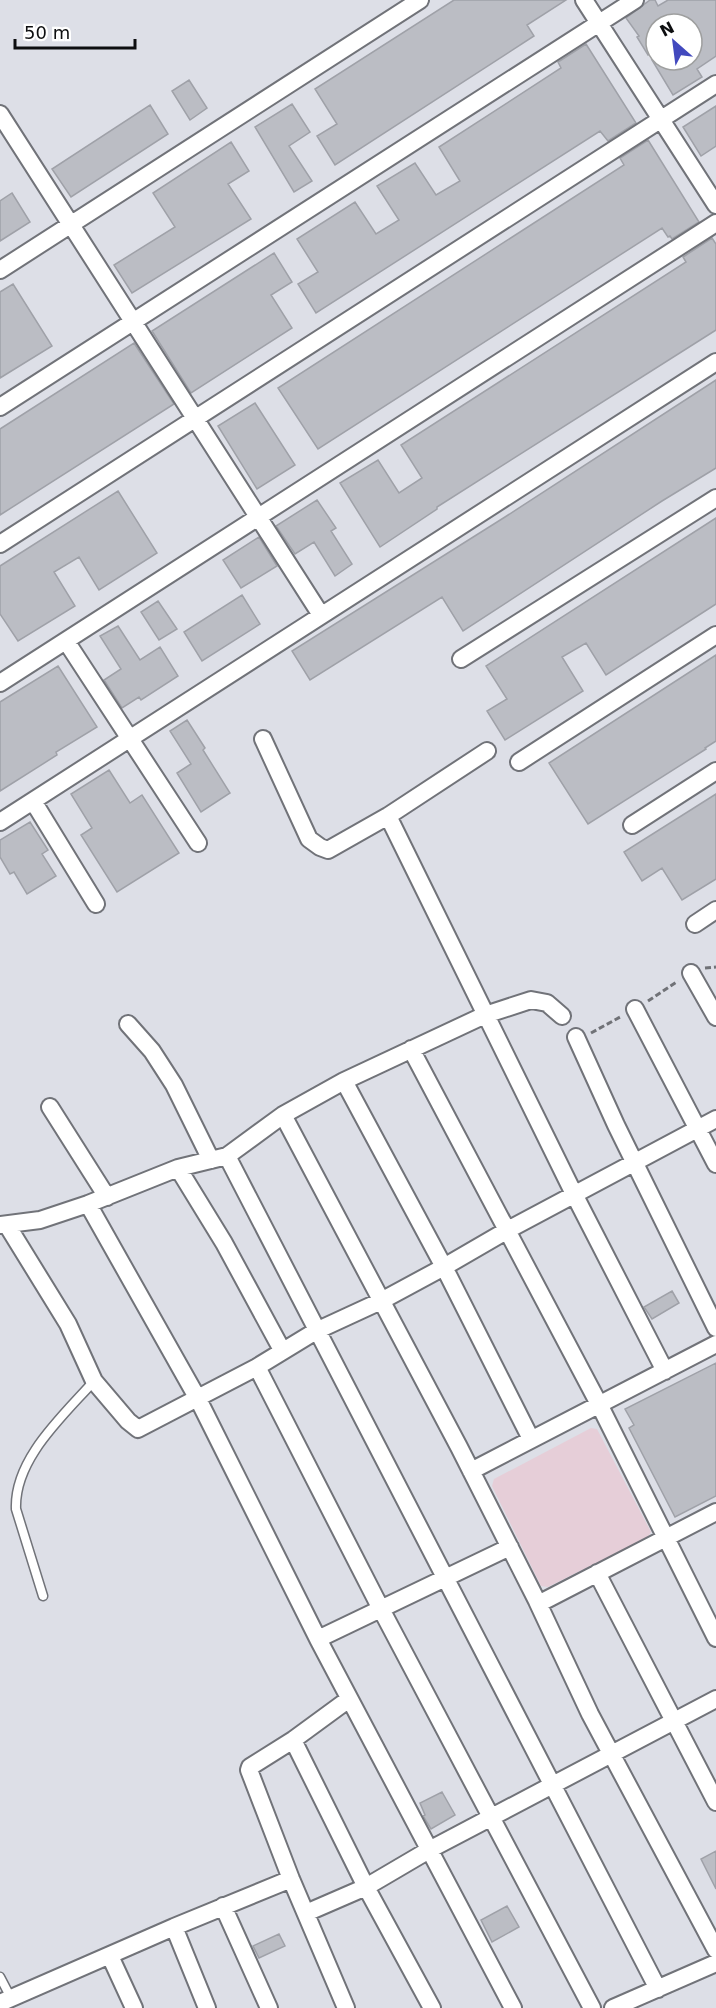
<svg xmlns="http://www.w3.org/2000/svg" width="716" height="2008" font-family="'DejaVu Sans',sans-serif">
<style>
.education{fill:#e6ced8}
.building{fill:#bbbdc4;stroke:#9fa1a8;stroke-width:1.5}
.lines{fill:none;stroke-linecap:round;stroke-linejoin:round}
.lane-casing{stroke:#717379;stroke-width:11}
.street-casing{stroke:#717379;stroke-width:20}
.path{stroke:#707277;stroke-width:3;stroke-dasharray:6 3;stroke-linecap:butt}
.lane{stroke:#fff;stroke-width:8}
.street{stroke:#fff;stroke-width:16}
</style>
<rect width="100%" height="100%" fill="#dddfe7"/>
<path class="education" d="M591 1428 597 1429 651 1532 648 1537 548 1587 541 1586 492 1486 494 1479Z"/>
<path class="building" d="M454 0H566L527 25 534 36 335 165 317 136 337 124 315 89Z
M650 0H655L658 6 668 0H716V56L697 69 702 77 673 95 652 60H692V24H656V50L648 55 637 37 639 36 626 18Z
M586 44 636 123 608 141 600 131 316 313 298 284 318 272 297 239 355 202 376 234 399 220 377 186 415 163 436 195 460 181 439 147 561 68 558 62Z
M189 80 207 108 190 120 172 91Z
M292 104 310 132 289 146 312 181 294 192 255 127Z
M150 105 168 134 71 197 52 169Z
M716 106V146L701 156 683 127Z
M648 140 699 222 672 239 670 236 668 237 662 228 318 449 278 388 624 165 620 158Z
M231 142 249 171 228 184 251 219 132 293 114 265 175 227 153 193Z
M12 193 30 222 0 241V201Z
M712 238 716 244V330L437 507V509L380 547 340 483 378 460 399 493 422 478 401 445 686 262 683 257Z
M274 253 292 282 271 295 292 328 191 393 152 331Z
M13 284 52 346 0 378V292Z
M134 343 174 404 0 515V429Z
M716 380V468L662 501 463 631 442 597 310 680 292 651 505 517Z
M255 403 295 465 257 489 218 426Z
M118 491 157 553 99 590 79 557 54 572 75 606 18 641 0 614V566Z
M317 500 336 528 331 531 352 564 335 576 314 542 295 554 276 526Z
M716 518V604L606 675 586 643 562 657 583 691 505 740 487 711 507 699 486 666Z
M259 537 277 566 241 588 223 560Z
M242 595 260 624 202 661 184 632Z
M158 601 177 629 159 640 141 612Z
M118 626 140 660 160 647 178 676 141 700 139 697 122 708 104 680 121 669 100 636Z
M716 655V741L705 748 706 749 588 824 549 763Z
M58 666 97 727 56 752 57 755 0 791V702Z
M187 720 205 748 203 750 230 793 201 812 177 773 191 764 170 731Z
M109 770 130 803 142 795 179 853 117 892 81 835 92 828 71 794Z
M716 794V879L682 900 662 868 642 881 624 852Z
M30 822 48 850 42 854 56 876 27 894 14 872 10 874 0 857V840Z
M672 1291 679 1303 652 1319 644 1307Z
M716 1363V1496L675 1517 629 1428 634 1425 625 1409Z
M442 1792 455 1815 431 1829 423 1816 425 1815 420 1803Z
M716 1851V1889L701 1859Z
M507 1906 519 1927 492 1942 481 1920Z
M279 1934 285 1946 259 1958 253 1946Z"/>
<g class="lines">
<g class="lane-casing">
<path id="lane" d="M43 1596 16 1509C14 1459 63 1416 94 1381
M0 1977 11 1998"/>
</g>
<g class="street-casing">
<path id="street" d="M584 0 716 205
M0 114 321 615
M0 270 420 0
M0 407 635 0
M0 544 716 84
M66 641 198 843
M461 659 716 498
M0 683 716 223
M263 739 309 839 320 847 328 850 388 816 487 751
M519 762 716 635
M33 801 96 904
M388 816 574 1194 665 1371
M0 822 716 362
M632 825 716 771
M695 924 716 910
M691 973 716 1017
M635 1009 716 1164
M128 1024 152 1051 174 1085 211 1160
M576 1037 616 1125 716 1328
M411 1049 600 1406 716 1638
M344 1081 444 1267 531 1439
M50 1107 107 1197
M283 1115 459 1447 537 1601 590 1714 716 1950
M227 1156 658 1989
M178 1168 224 1243 282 1350
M88 1204 198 1399 318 1639 513 2008
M0 1225 40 1220 88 1204 178 1168 227 1156 283 1115 344 1081 485 1015 531 1000 547 1003 562 1016
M7 1225 68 1324 94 1381 128 1421 138 1429 257 1367 316 1331 381 1301 444 1267 506 1231 716 1119
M257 1367 381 1609 592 2008
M471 1471 716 1344
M597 1573 716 1802
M537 1601 542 1602 716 1512
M318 1639 510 1547
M293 1740 366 1887 432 2008
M223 1906 269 2008
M306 1913 366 1887 429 1850 716 1699
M174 1927 207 2008
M110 1956 134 2008
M0 2003 174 1927 291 1879
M346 2008 291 1879 249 1770 250 1767 293 1740 349 1699
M613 2008 716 1963"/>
</g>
<path class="path" d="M705 968 716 967
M648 1001 678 981
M591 1033 622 1016"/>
<use href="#lane" class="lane"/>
<use href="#street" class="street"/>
</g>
<g transform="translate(674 42) rotate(332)"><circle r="28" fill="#ffffff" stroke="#9e9f9f" stroke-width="1.5"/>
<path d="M0-4.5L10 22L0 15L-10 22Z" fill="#4249be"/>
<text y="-9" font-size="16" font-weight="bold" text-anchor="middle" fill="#0d0e10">N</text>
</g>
<path d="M15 39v9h120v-9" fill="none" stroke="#0d0e10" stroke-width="3"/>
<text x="24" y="39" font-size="18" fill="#0d0e10" stroke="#ffffff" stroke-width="4.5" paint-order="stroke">50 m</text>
</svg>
